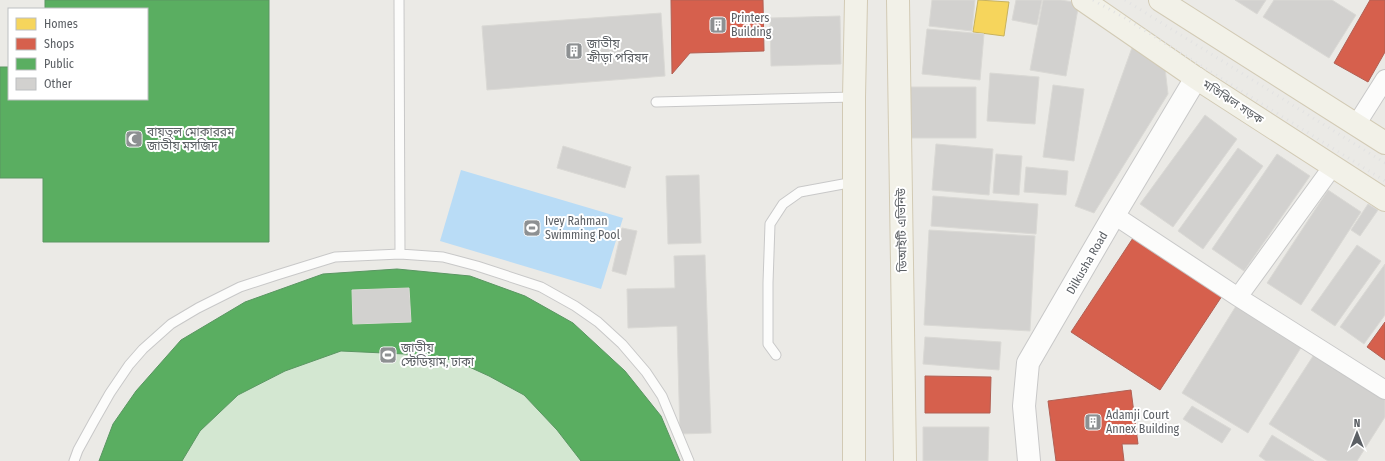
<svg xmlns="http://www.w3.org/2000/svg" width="1385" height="461" font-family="'Fira Sans Condensed','Noto Sans Bengali',sans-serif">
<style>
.green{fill:#d3e7d1}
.water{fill:#b9dcf6}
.homes{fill:#f6d55c;stroke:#c8b25e}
.shops{fill:#d6604d;stroke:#b16054}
.public{fill:#5aae61;stroke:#5a9662}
.building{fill:#d2d1cf;stroke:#dad9d5}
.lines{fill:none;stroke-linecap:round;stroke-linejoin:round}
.lane-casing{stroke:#c8c8c8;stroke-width:11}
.street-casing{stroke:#c8c8c8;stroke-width:20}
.secondary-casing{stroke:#c8c8c8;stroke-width:24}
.primary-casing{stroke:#d2cab4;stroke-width:24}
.lane{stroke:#fcfcfb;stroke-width:9}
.street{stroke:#fcfcfb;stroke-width:18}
.secondary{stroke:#fcfcfb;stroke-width:22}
.primary{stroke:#f2f1e8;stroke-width:22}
.rail{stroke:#e2e2e2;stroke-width:3;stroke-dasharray:1 5;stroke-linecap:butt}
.labels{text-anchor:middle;stroke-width:4;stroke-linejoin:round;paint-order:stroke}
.poi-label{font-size:12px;fill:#5b5f64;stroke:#fff;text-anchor:start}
.street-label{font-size:12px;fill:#5b5f64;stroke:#fff}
</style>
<rect width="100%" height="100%" fill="#ebeae6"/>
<path class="green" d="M397 269 470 276 525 296 573 323 625 371 661 416 680 461H99L113 424 136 391 181 340 245 302 323 274Z"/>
<path class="water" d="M461 170 623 218 601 289 440 241Z"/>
<path class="homes" d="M978 0 1009 2 1004 36 973 32Z"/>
<path class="shops" d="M671 0H763L764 51 690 53 672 74Z
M1370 0H1385V52L1368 82 1334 63Z
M1133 238 1222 296 1160 390 1071 332Z
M1385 322V360L1367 347Z
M925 376 991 377 990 413H925Z
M1131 390 1138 444H1122L1124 461H1056L1048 401Z"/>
<path class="public" d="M45 0H269V242H43V178H0V67H9V99H147V9H45Z
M397 269 470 276 525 296 573 323 625 371 661 416 680 461H581L557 430 524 395 489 376 454 360 405 354 341 351 285 371 238 395 200 431 182 461H99L113 424 136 391 181 340 245 302 323 274Z"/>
<path class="building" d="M932 0H975L972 31 929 26Z
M1016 0H1042L1037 25 1012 20Z
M1043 0H1061L1079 3 1066 76 1030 70Z
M1235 0H1266L1257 14Z
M1274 0H1332L1356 15 1329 58 1263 17Z
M661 13 665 76 487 90 482 26Z
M840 16 841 64 771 66 770 18Z
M927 29 984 34 980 80 922 74Z
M1133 45 1165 68 1168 94 1094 213 1075 206Z
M990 73 1039 77 1035 124 987 121Z
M1053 85 1084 89 1074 161 1043 157Z
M909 87H976V138H908Z
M1205 115 1237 139 1173 227 1140 204Z
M936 144 993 149 989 195 932 190Z
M563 146 631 167 625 188 557 168Z
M1238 148 1263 166 1203 249 1178 231Z
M996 154 1022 156 1019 195 993 193Z
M1277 154 1310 176 1244 271 1212 249Z
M1026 167 1068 171 1066 195 1024 192Z
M699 175 701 243 668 244 666 176Z
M1328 190 1361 212 1301 305 1267 283Z
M933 196 1038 204 1036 234 931 226Z
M1368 204 1378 210 1360 236 1351 230Z
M622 228 637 231 626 275 612 271Z
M929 230 1035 236 1030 331 924 325Z
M1357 245 1381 261 1335 326 1311 310Z
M705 255 711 433 680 434 677 326 628 328 627 289 675 288 674 256Z
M1385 264V315L1364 344 1340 327Z
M409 288 411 322 353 324 352 290Z
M1236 306 1302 346 1248 433 1182 393Z
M925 337 1001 342 999 370 923 364Z
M1315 353 1385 397V417L1357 461H1328L1269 424Z
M1192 406 1231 429 1222 443 1183 419Z
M923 427H989L988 461H923Z
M1272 435 1314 461H1266L1259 456Z"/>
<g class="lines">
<g class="lane-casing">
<path id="lane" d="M399 0 400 254
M656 102 854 97
M776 355 768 344V283L770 224 783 204 800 192 854 182
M74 461 78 450 94 421 110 393 129 365 143 349 171 324 198 308 240 287 277 275 335 257 400 254 443 257 477 266 541 287 575 306 598 322 622 344 646 372 662 396 689 461"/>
</g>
<g class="street-casing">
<path id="street" d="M1356 125 1385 79
M1114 215 1238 297 1385 390
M1238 297 1333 166"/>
</g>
<g class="secondary-casing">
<path id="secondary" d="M1029 461 1024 406 1028 363 1114 215 1196 78"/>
</g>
<g class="primary-casing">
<path id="primary" d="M898 0 905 461
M1083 0 1196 78 1385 200
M1160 0 1385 143
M854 461V97L856 0"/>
</g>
<use href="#lane" class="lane"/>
<use href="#street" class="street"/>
<use href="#secondary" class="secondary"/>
<use href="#primary" class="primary"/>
<path class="rail" d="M1093 0 1125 18 1385 181
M1125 0 1385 163"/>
</g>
<defs>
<g id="building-square" transform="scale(0.9)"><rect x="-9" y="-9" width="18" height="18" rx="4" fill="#8d9092" stroke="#fff"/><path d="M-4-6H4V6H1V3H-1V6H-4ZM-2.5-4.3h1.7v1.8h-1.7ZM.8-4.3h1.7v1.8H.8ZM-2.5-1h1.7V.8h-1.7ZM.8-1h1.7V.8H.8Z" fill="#fff"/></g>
<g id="mosque-square" transform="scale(0.9)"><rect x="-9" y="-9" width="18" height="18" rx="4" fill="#8d9092" stroke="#fff"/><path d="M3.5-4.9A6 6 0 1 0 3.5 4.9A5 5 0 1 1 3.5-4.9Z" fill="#fff"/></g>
<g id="stadium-square" transform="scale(0.9)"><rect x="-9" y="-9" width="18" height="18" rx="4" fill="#8d9092" stroke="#fff"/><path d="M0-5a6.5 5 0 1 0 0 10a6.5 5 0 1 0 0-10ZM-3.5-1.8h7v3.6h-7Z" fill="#fff"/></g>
</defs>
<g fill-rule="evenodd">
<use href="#building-square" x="718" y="25"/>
<use href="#building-square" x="574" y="51"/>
<use href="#mosque-square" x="134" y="139"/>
<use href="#stadium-square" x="532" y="228"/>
<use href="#stadium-square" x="388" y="355"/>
<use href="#building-square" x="1093" y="422"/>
</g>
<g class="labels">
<g class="poi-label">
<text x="731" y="22">Printers<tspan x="731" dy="14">Building</tspan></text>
<text x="587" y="48">জাতীয়<tspan x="587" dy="14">ক্রীড়া পরিষদ</tspan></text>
<text x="147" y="136">বায়তুল মোকাররম<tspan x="147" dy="14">জাতীয় মসজিদ</tspan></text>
<text x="545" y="225">Ivey Rahman<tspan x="545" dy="14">Swimming Pool</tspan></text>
<text x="401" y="352">জাতীয়<tspan x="401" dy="14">স্টেডিয়াম, ঢাকা</tspan></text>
<text x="1106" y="419">Adamji Court<tspan x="1106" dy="14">Annex Building</tspan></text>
</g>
<g class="street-label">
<text transform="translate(1233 102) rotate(33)" y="4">মতিঝিল সড়ক</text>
<text transform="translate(902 230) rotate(-91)" y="4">ডিআইটি এভিনিউ</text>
<text transform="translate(1087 263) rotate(-60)" y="4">Dilkusha Road</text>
</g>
</g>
<rect x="8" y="8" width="140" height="92" fill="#ffffff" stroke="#bdbfc1"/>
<rect x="16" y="18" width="20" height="12" fill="#f6d55c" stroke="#bdbfc1"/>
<text x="44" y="28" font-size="12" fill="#5b5f64">Homes</text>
<rect x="16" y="38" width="20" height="12" fill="#d6604d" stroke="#bdbfc1"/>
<text x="44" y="48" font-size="12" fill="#5b5f64">Shops</text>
<rect x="16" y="58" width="20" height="12" fill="#5aae61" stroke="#bdbfc1"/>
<text x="44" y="68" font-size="12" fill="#5b5f64">Public</text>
<rect x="16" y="78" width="20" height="12" fill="#d2d1cf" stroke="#bdbfc1"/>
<text x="44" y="88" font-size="12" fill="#5b5f64">Other</text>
<g transform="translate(1357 433)" stroke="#ffffff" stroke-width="3" paint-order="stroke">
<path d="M0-3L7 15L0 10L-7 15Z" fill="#5b5f64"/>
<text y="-6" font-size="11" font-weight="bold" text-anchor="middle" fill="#5b5f64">N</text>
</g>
</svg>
